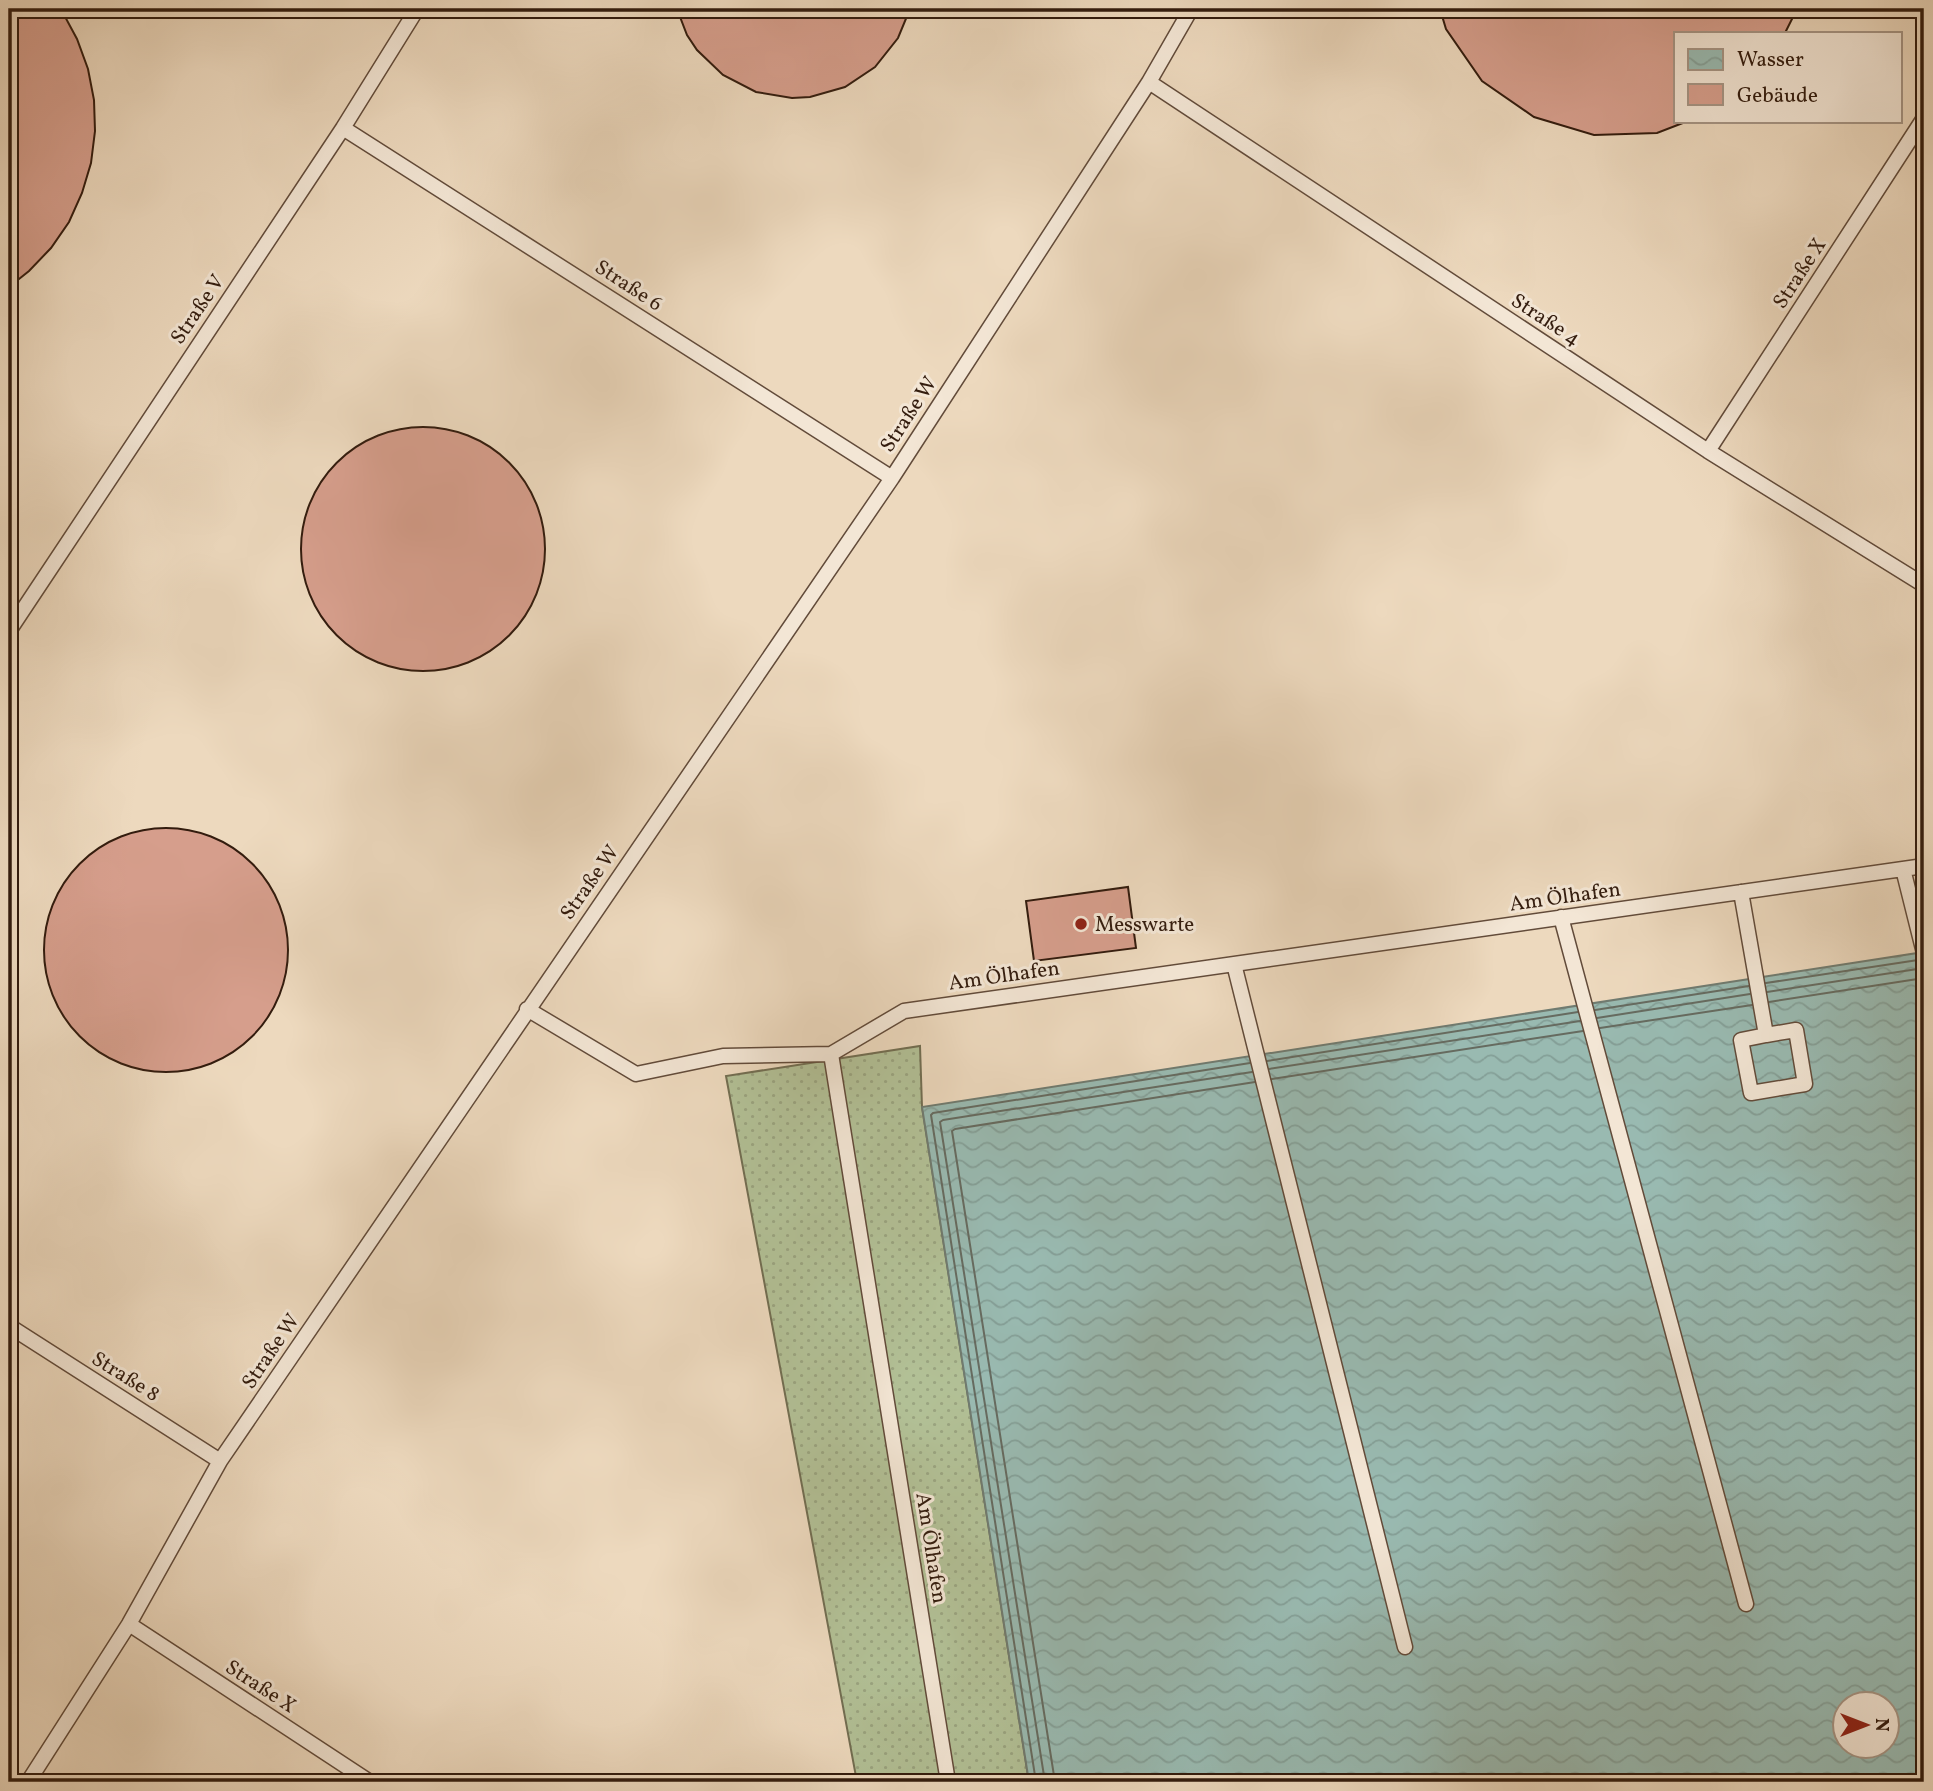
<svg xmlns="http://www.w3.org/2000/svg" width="1933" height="1791" font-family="Vollkorn,serif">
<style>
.grass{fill:url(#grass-dots);stroke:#726e52;stroke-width:2}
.water{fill:url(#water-waves);stroke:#707b70;stroke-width:2;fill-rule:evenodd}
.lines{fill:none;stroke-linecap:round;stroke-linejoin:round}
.shore{stroke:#666b60;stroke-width:2}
.building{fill:#d69e8c;stroke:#331c0e;stroke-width:2}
.lane-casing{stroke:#624b3a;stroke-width:17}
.lane{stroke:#f3e6d5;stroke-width:14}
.poi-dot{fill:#8f2418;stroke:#f3e6d5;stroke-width:2.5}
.labels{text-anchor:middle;stroke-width:6;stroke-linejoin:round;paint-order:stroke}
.street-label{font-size:21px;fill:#331c0e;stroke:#f3e6d5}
.poi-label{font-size:21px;fill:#331c0e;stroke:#f3e6d5;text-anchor:start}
</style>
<defs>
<pattern id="grass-dots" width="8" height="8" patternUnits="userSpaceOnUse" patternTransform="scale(1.75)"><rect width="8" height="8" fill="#b2c096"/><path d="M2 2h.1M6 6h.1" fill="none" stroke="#9aa480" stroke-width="1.8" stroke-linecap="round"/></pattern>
<pattern id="water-waves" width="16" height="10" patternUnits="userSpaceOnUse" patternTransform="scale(1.75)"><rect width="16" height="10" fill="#99bab1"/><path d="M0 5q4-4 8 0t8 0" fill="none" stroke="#849f97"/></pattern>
</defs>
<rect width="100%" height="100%" fill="#edd9be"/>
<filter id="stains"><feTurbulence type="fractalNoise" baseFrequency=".00286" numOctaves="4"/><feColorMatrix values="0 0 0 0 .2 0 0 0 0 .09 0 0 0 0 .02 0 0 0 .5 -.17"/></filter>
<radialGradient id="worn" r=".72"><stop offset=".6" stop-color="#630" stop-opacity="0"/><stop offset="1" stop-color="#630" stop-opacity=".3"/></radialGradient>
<path class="grass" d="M920 1046 922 1107 1029 1782H857L726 1076Z"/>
<path class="water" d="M1924 952V1782H1029L922 1107ZM1846 1704H1888V1746H1846Z"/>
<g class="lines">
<path class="shore" d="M1766 983 1918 960
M1767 992 1924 968
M1769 1002 1924 978
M1595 1010 1749 986
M1597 1018 1750 994
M1600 1028 1752 1005
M1267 1061 1578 1012
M1269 1069 1580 1021
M1272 1079 1583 1031
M1036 1782 931 1115 933 1113 1250 1063
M1045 1782 940 1122 943 1120 1252 1072
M1055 1782 952 1131 955 1129 1255 1082"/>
</g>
<path class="building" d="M9 9H60L62 11 77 39 88 69 94 100 95 131 91 163 82 193 69 222 51 248 29 271 9 287Z
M677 9H910L898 38 875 67 845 87 810 97 792 98 756 92 723 75 697 50 687 35Z
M1440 9H1797L1785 33H1676V121H1688L1657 133 1594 135 1534 117 1482 81 1446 29Z
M301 549a122 122 0 1 1 244 0a122 122 0 1 1-244 0Z
M44 950a122 122 0 1 1 244 0a122 122 0 1 1-244 0Z
M1128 887 1136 948 1034 961 1026 901Z"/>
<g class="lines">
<g class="lane-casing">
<path id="lane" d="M1149 82 1708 451 1924 585
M343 128 892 478
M1708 451 1924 118
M9 631 343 128 417 9
M1903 869 1924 953
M1741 892 1766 1035 1796 1030 1805 1084 1751 1093 1741 1040 1766 1035
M1561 917 1746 1604
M1234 964 1405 1647
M527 1009 636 1074 723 1056 831 1054 904 1011 1924 866
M831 1054 948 1782
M9 1326 220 1461
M129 1624 370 1782
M28 1782 129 1624 220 1461 892 478 1149 82 1191 9"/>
</g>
<use href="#lane" class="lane"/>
</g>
<circle class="poi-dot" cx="1081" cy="924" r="7"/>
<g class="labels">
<g class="street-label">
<text transform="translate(1799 273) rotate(-57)" y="7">Straße X</text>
<text transform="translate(629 285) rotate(33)" y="7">Straße 6</text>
<text transform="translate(197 309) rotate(-56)" y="7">Straße V</text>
<text transform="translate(1546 319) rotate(33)" y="7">Straße 4</text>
<text transform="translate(908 414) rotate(-57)" y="7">Straße W</text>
<text transform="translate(589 882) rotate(-55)" y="7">Straße W</text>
<text transform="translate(1565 896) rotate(-8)" y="7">Am Ölhafen</text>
<text transform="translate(1004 975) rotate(-8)" y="7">Am Ölhafen</text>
<text transform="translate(270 1351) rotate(-56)" y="7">Straße W</text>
<text transform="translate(126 1376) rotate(32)" y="7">Straße 8</text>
<text transform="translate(932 1548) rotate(81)" y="7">Am Ölhafen</text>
<text transform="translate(261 1686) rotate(33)" y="7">Straße X</text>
</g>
<g class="poi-label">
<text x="1095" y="931">Messwarte</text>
</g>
</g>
<rect width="1933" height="1791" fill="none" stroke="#edd9be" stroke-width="35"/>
<rect x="10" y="10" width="1912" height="1770" fill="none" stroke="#331c0e" stroke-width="3.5"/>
<rect x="18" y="18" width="1898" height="1756" fill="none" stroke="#331c0e" stroke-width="2"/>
<rect x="1674" y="32" width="228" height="91" fill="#f3e6d5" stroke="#a69585" stroke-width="2"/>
<rect x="1688" y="49" width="35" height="21" fill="url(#water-waves)" stroke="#a69585" stroke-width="2"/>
<text x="1737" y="66" font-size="21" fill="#331c0e">Wasser</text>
<rect x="1688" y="84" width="35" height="21" fill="#d69e8c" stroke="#a69585" stroke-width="2"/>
<text x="1737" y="102" font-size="21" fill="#331c0e">Gebäude</text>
<g transform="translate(1866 1725) rotate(90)"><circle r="33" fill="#f3e6d5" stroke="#a69585" stroke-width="2"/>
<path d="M0-5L12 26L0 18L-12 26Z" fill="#8f2418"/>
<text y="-10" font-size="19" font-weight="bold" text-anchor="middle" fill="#331c0e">N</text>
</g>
<rect width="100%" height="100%" filter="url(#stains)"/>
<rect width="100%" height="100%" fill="url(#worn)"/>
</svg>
